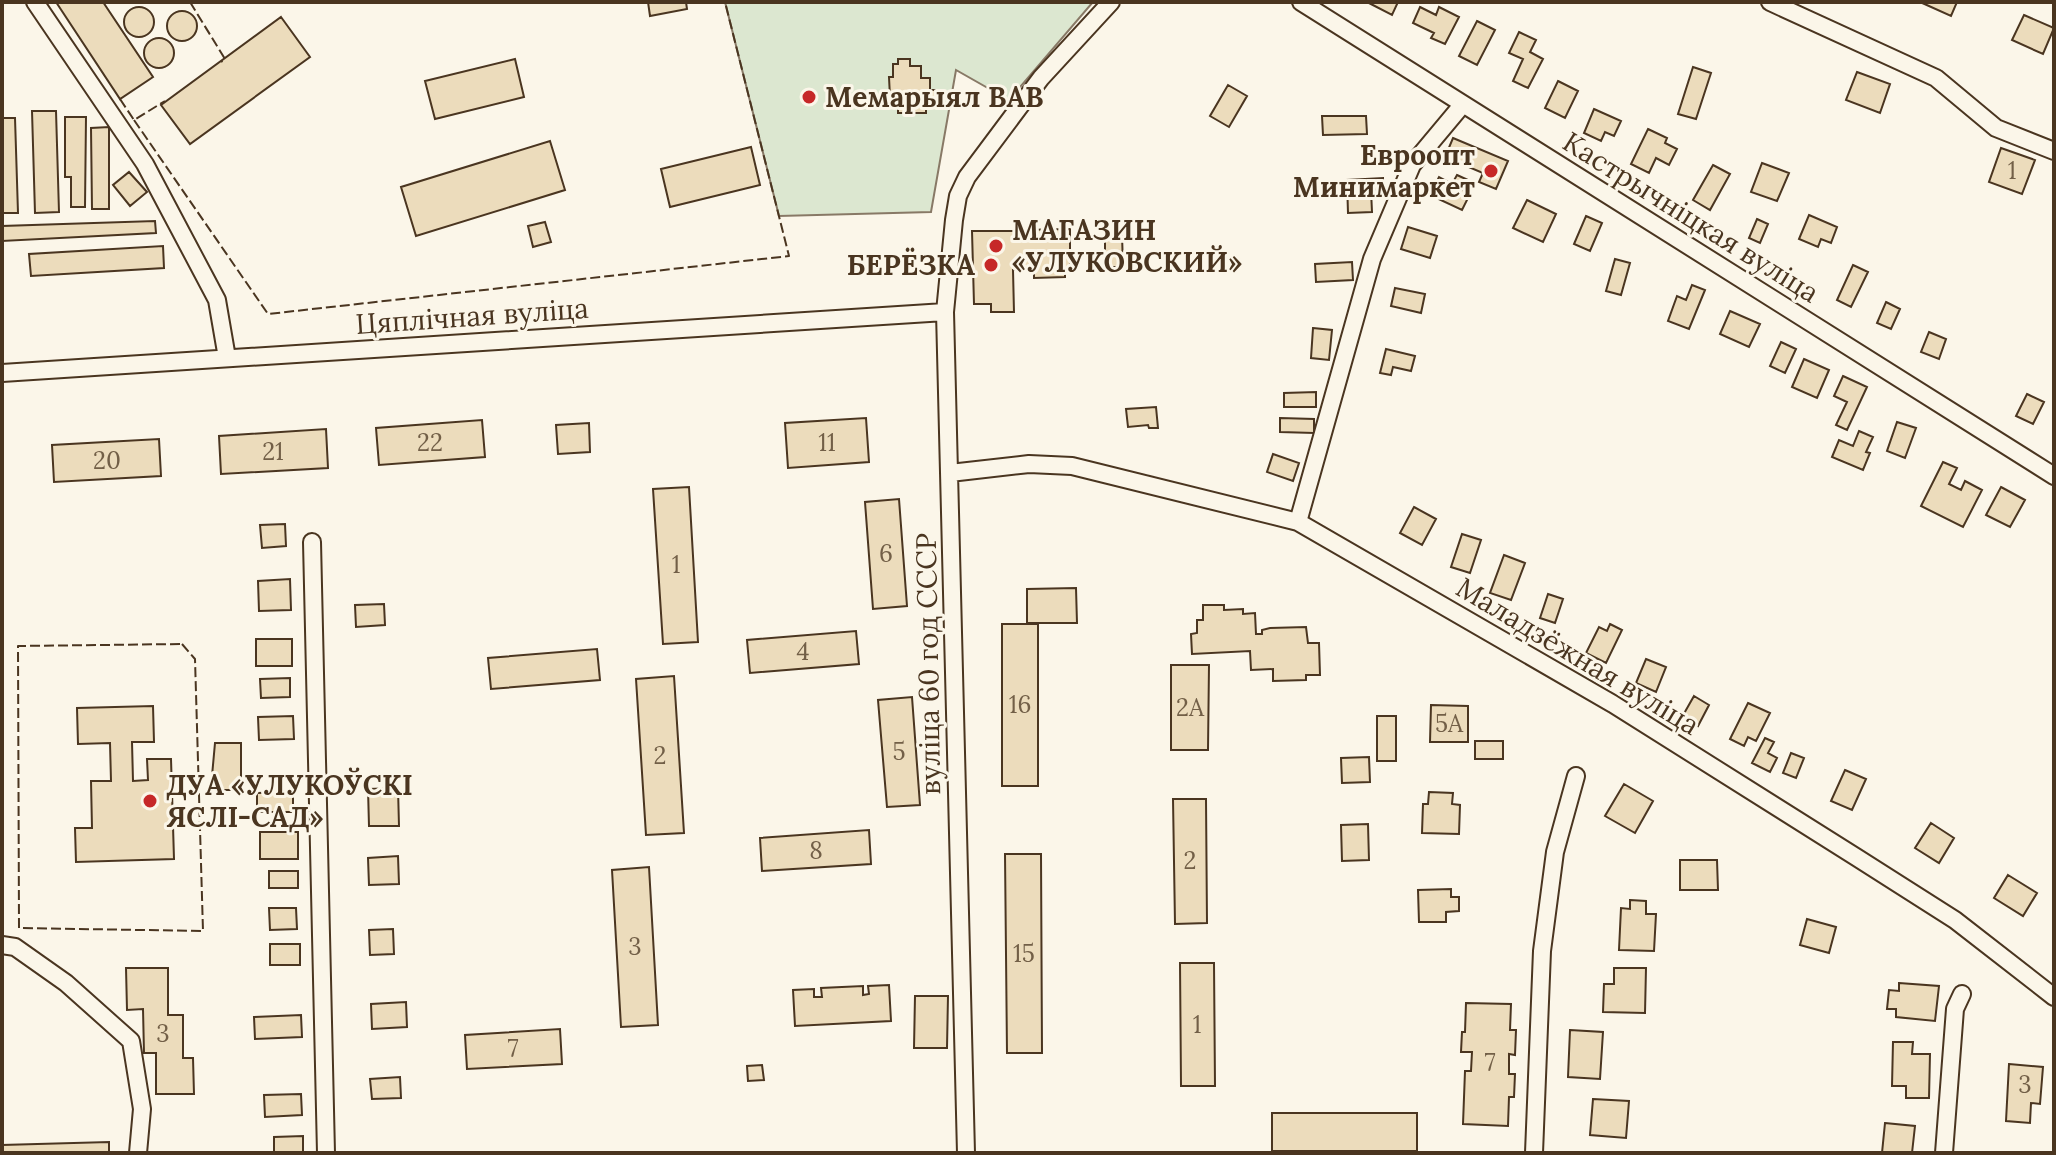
<svg xmlns="http://www.w3.org/2000/svg" width="2056" height="1155" font-family="Lora,serif">
<style>
.green{fill:#dce7d0;stroke:#887966;stroke-width:2}
.building{fill:#ecdcbc;stroke:#4a3520;stroke-width:2}
.lines{fill:none;stroke-linecap:round;stroke-linejoin:round}
.street-casing{stroke:#4a3520;stroke-width:20}
.street{stroke:#fbf6e9;stroke-width:16}
.fence{stroke:#4a3520;stroke-width:2;stroke-dasharray:10 4;stroke-linecap:butt}
.poi-dot{fill:#c62828;stroke:#fbf6e9;stroke-width:3}
.labels{text-anchor:middle;stroke-width:6;stroke-linejoin:round;paint-order:stroke}
.number-label{font-size:24px;fill:#725f47}
.poi-label{font-size:28px;font-weight:bold;fill:#4a3520;stroke:#fbf6e9;text-anchor:start}
.street-label{font-size:28px;fill:#4a3520;stroke:#fbf6e9}
</style>
<rect width="100%" height="100%" fill="#fbf6e9"/>
<path class="green" d="M725 2H1093L1009 100 956 70 931 212 779 216Z"/>
<path class="building" d="M56 2H103L153 77 120 99Z
M648 2H686L687 9 650 16Z
M1367 2H1398L1392 15Z
M1920 2H1957L1951 16Z
M124 22a15 15 0 1 1 30 0a15 15 0 1 1-30 0Z
M1420 7 1436 15 1439 7 1459 17 1445 44 1431 38 1434 33 1413 23Z
M167 26a15 15 0 1 1 30 0a15 15 0 1 1-30 0Z
M2024 15 2054 28 2043 54 2012 40Z
M281 17 310 57 190 144 161 105Z
M1477 21 1495 30 1477 65 1459 56Z
M1519 32 1536 40 1530 52 1543 59 1528 88 1513 81 1523 59 1509 53Z
M144 53a15 15 0 1 1 30 0a15 15 0 1 1-30 0Z
M515 59 524 97 435 119 425 81Z
M898 59H910V66H921V78H930V90H935V106H926V113H898V104H893V97H890L889 77H893V64H898Z
M1693 67 1711 73 1696 119 1678 114Z
M1857 72 1890 84 1880 113 1846 100Z
M1558 81 1578 91 1565 118 1545 108Z
M1228 85 1247 96 1229 127 1210 116Z
M1594 109 1621 121 1614 136 1605 132 1601 141 1584 133Z
M32 111H56L59 212 35 213Z
M1322 116H1366L1367 134 1323 135Z
M65 117H86L85 207H71V177H65Z
M2 118H15L18 213H2Z
M109 127V209H92L91 128Z
M1648 129 1667 138 1665 143 1677 149 1669 165 1656 158 1649 173 1631 164Z
M1453 138 1508 161 1496 189 1479 182 1483 173 1445 157Z
M550 141 565 190 416 236 401 187Z
M751 147 760 185 670 207 661 169Z
M2001 148 2035 160 2022 194 1989 182Z
M1762 163 1789 173 1777 201 1751 192Z
M1713 165 1730 174 1710 210 1693 200Z
M129 172 147 192 130 206 113 185Z
M1457 175 1468 180 1463 190 1470 194 1462 210 1430 195 1439 177 1452 184Z
M1383 178V189L1371 190 1372 212 1348 213 1347 180Z
M1527 200 1556 214 1543 242 1513 228Z
M1809 215 1837 227 1831 243 1821 239 1818 247 1799 239Z
M1586 216 1602 223 1590 251 1574 244Z
M1757 219 1768 224 1760 243 1749 238Z
M155 221 156 233 2 241V226Z
M545 222 551 242 533 247 528 226Z
M1408 227 1437 236 1430 258 1401 249Z
M1070 229V271H1065V277L1034 278V270H1013L1014 312H991V304H974L972 231H1014V239H1021V230Z
M1122 234 1123 267H1105V235Z
M163 246 164 268 31 276 29 254Z
M1615 259 1630 263 1621 295 1606 291Z
M1352 262 1353 280 1316 282 1315 264Z
M1853 265 1868 272 1851 307 1837 300Z
M1692 285 1705 290 1689 329 1668 321 1677 296 1686 300Z
M1395 288 1425 294 1421 313 1391 306Z
M1886 302 1900 309 1891 329 1877 323Z
M1730 311 1760 324 1749 347 1720 334Z
M1313 328 1332 330 1329 360 1311 358Z
M1929 332 1946 339 1939 359 1921 352Z
M1781 342 1796 349 1785 373 1770 366Z
M1386 349 1415 356 1411 371 1393 367 1391 375 1380 373Z
M1804 359 1829 370 1817 398 1792 387Z
M1843 376 1867 387 1847 430 1836 425 1847 402 1834 396Z
M1316 392V407H1284V393Z
M2027 394 2044 402 2033 424 2016 416Z
M1156 407 1158 428H1149L1148 425 1128 427 1126 409Z
M866 418 869 462 788 468 785 423Z
M1280 418 1314 419V433L1280 432Z
M482 420 485 457 379 465 376 428Z
M1897 422 1916 428 1905 458 1887 451Z
M589 423 590 452 558 454 556 425Z
M326 429 328 468 221 474 219 436Z
M1859 431 1873 437 1866 452 1870 453 1863 470 1832 457 1839 440 1853 446Z
M159 439 161 476 54 482 52 445Z
M1273 454 1299 463 1293 481 1267 472Z
M1943 462 1957 468 1949 484 1961 490 1965 481 1982 490 1963 527 1921 506Z
M689 487 698 642 663 644 653 489Z
M2001 487 2025 500 2010 527 1986 515Z
M899 499 907 606 873 609 865 502Z
M1414 507 1436 519 1422 545 1400 533Z
M285 524 286 546 262 548 260 525Z
M1462 534 1481 540 1470 573 1451 567Z
M1504 555 1525 563 1511 600 1490 593Z
M290 579 291 610 259 611 258 581Z
M1076 588 1077 623H1027V589Z
M1548 594 1563 599 1555 623 1540 618Z
M384 604 385 625 356 627 355 605Z
M1203 605H1224V610L1243 609V614L1255 613 1256 634H1262V630L1270 628 1306 627 1308 643H1319L1320 675H1306V680L1273 681V669L1251 670 1250 651 1192 654 1191 634 1197 633V620H1203Z
M1002 624H1038V786H1002Z
M1610 624 1622 630 1606 663 1586 653 1599 627 1607 631Z
M856 631 859 664 750 673 747 640Z
M256 639H292V666H256Z
M597 649 600 680 491 689 488 658Z
M1646 659 1666 667 1656 692 1636 683Z
M1171 665H1209L1208 750H1171Z
M674 676 684 833 646 835 636 679Z
M290 678V697L261 698 260 679Z
M1694 696 1709 705 1698 726 1682 717Z
M912 697 920 805 887 807 878 700Z
M1748 703 1770 713 1756 741 1748 737 1744 746 1730 739Z
M1431 705 1468 706V742H1430Z
M153 706 154 742H132L133 781 148 780 147 759H171L174 859 76 862 75 828H92L91 781H111L110 743 78 744 77 708Z
M293 716 294 739 259 740 258 717Z
M1377 716H1396V761H1377Z
M1765 738 1774 742 1768 753 1777 758 1770 772 1752 763Z
M1475 741H1503V759H1475Z
M215 743H241V787L233 786V790H215L216 776H212Z
M1791 753 1804 758 1796 778 1783 773Z
M1369 757 1370 782 1342 783 1341 758Z
M1845 770 1866 779 1852 810 1831 801Z
M1624 784 1653 801 1635 833 1605 816Z
M398 788 399 826H369L368 789Z
M293 792V812H257V793Z
M1429 792 1453 793 1452 804 1460 805 1459 834 1422 833 1423 804H1428Z
M1173 799H1206L1207 923 1175 924Z
M1931 823 1954 838 1939 863 1915 848Z
M1368 824 1369 860 1342 861 1341 825Z
M869 830 871 864 762 871 760 838Z
M260 832H298V859H260Z
M1005 854H1041L1042 1053H1007Z
M398 856 399 884 369 885 368 858Z
M1680 860H1717L1718 890H1680Z
M649 867 658 1025 621 1027 612 870Z
M269 871H298V888H269Z
M2008 875 2037 893 2023 916 1994 898Z
M1451 889V897H1459V911L1446 912V922H1419L1418 890Z
M1630 900 1646 901V914H1656L1654 951 1619 950 1621 908 1630 909Z
M269 908H296L297 929 270 930Z
M1807 919 1836 927 1829 953 1800 945Z
M393 929 394 954 370 955 369 930Z
M270 944H300V965H270Z
M1180 963H1214L1215 1086H1181Z
M126 968H168V1015H183V1058H193L194 1094H156V1053H144L143 1009 127 1010Z
M1614 968H1646L1645 1013 1603 1012 1604 984H1614Z
M1899 983 1939 986 1935 1021 1896 1017V1009H1887L1889 990 1899 991Z
M889 985 891 1021 795 1026 793 990 814 989V997H822L821 988 863 986V995L869 994 868 986Z
M915 996H948L947 1048H914Z
M406 1002 407 1027 372 1029 371 1004Z
M1466 1003 1511 1004 1510 1030H1516L1515 1055 1509 1054V1074H1515L1514 1097H1509L1508 1126 1463 1124 1465 1071H1471L1472 1052H1461L1462 1032H1465Z
M301 1015 302 1037 255 1039 254 1017Z
M560 1029 562 1064 467 1069 465 1035Z
M1570 1030 1603 1032 1600 1079 1568 1077Z
M1893 1042H1913L1912 1054H1930L1929 1098H1906V1086H1892Z
M2009 1064 2043 1067 2040 1104 2031 1103 2030 1123 2006 1121Z
M762 1065 764 1080 748 1081 747 1066Z
M400 1077 401 1098 372 1099 370 1079Z
M301 1094 302 1115 265 1117 264 1095Z
M1593 1099 1629 1101 1626 1138 1590 1135Z
M1272 1113H1417V1151H1272Z
M1885 1123 1915 1126 1912 1153H1882Z
M303 1136V1153H274V1137Z
M109 1142V1153H2V1145Z"/>
<g class="lines">
<g class="street-casing">
<path id="street" d="M35 2 145 164 217 300 227 358
M1301 2 2054 476
M1770 2 1936 78 1996 128 2054 151
M2 373 945 312
M950 473 1029 464 1072 466 1298 522 1613 704 1856 857 1955 920 2054 997
M1298 522 1372 259 1412 165 1463 104
M312 542 326 1153
M2 945 15 947 66 983 131 1041 142 1109 138 1153
M966 1153 945 312 954 220 958 196 967 177 1041 78 1111 2
M1534 1153 1542 951 1555 852 1576 776
M1944 1153 1955 1009 1962 994"/>
</g>
<use href="#street" class="street"/>
<path class="fence" d="M190 2 225 59 221 62
M120 99 134 120 165 101
M134 120 268 314 789 256 725 2
M182 644 195 659 203 931 19 928 18 646Z"/>
</g>
<g class="poi-dot">
<circle cx="809" cy="97" r="8"/>
<circle cx="1491" cy="171" r="8"/>
<circle cx="996" cy="246" r="8"/>
<circle cx="991" cy="265" r="8"/>
<circle cx="150" cy="801" r="8"/>
</g>
<g class="labels">
<g class="number-label">
<text x="2012" y="179">1</text>
<text x="430" y="451">22</text>
<text x="827" y="451">11</text>
<text x="273" y="460">21</text>
<text x="107" y="469">20</text>
<text x="886" y="562">6</text>
<text x="676" y="573">1</text>
<text x="803" y="660">4</text>
<text x="1020" y="713">16</text>
<text x="1190" y="716">2А</text>
<text x="1449" y="732">5А</text>
<text x="899" y="760">5</text>
<text x="660" y="764">2</text>
<text x="816" y="859">8</text>
<text x="1190" y="869">2</text>
<text x="635" y="955">3</text>
<text x="1024" y="962">15</text>
<text x="1197" y="1033">1</text>
<text x="163" y="1042">3</text>
<text x="513" y="1057">7</text>
<text x="1490" y="1071">7</text>
<text x="2025" y="1093">3</text>
</g>
<g class="poi-label">
<text x="825" y="107">Мемарыял ВАВ</text>
<text x="1475" y="165" text-anchor="end">Евроопт<tspan x="1475" dy="32">Минимаркет</tspan></text>
<text x="1012" y="240">МАГАЗИН<tspan x="1012" dy="32">«УЛУКОВСКИЙ»</tspan></text>
<text x="975" y="275" text-anchor="end">БЕРЁЗКА</text>
<text x="166" y="795">ДУА «УЛУКОЎСКІ<tspan x="166" dy="32">ЯСЛІ-САД»</tspan></text>
</g>
<g class="street-label">
<text transform="translate(1691 217) rotate(32)" y="10">Кастрычніцкая вуліца</text>
<text transform="translate(472 316) rotate(-4)" y="10">Цяплічная вуліца</text>
<text transform="translate(1578 656) rotate(31)" y="10">Маладзёжная вуліца</text>
<text transform="translate(928 664) rotate(-91)" y="10">вуліца 60 год СССР</text>
</g>
</g>
<rect width="2056" height="1155" fill="none" stroke="#4a3520" stroke-width="8"/>
</svg>
